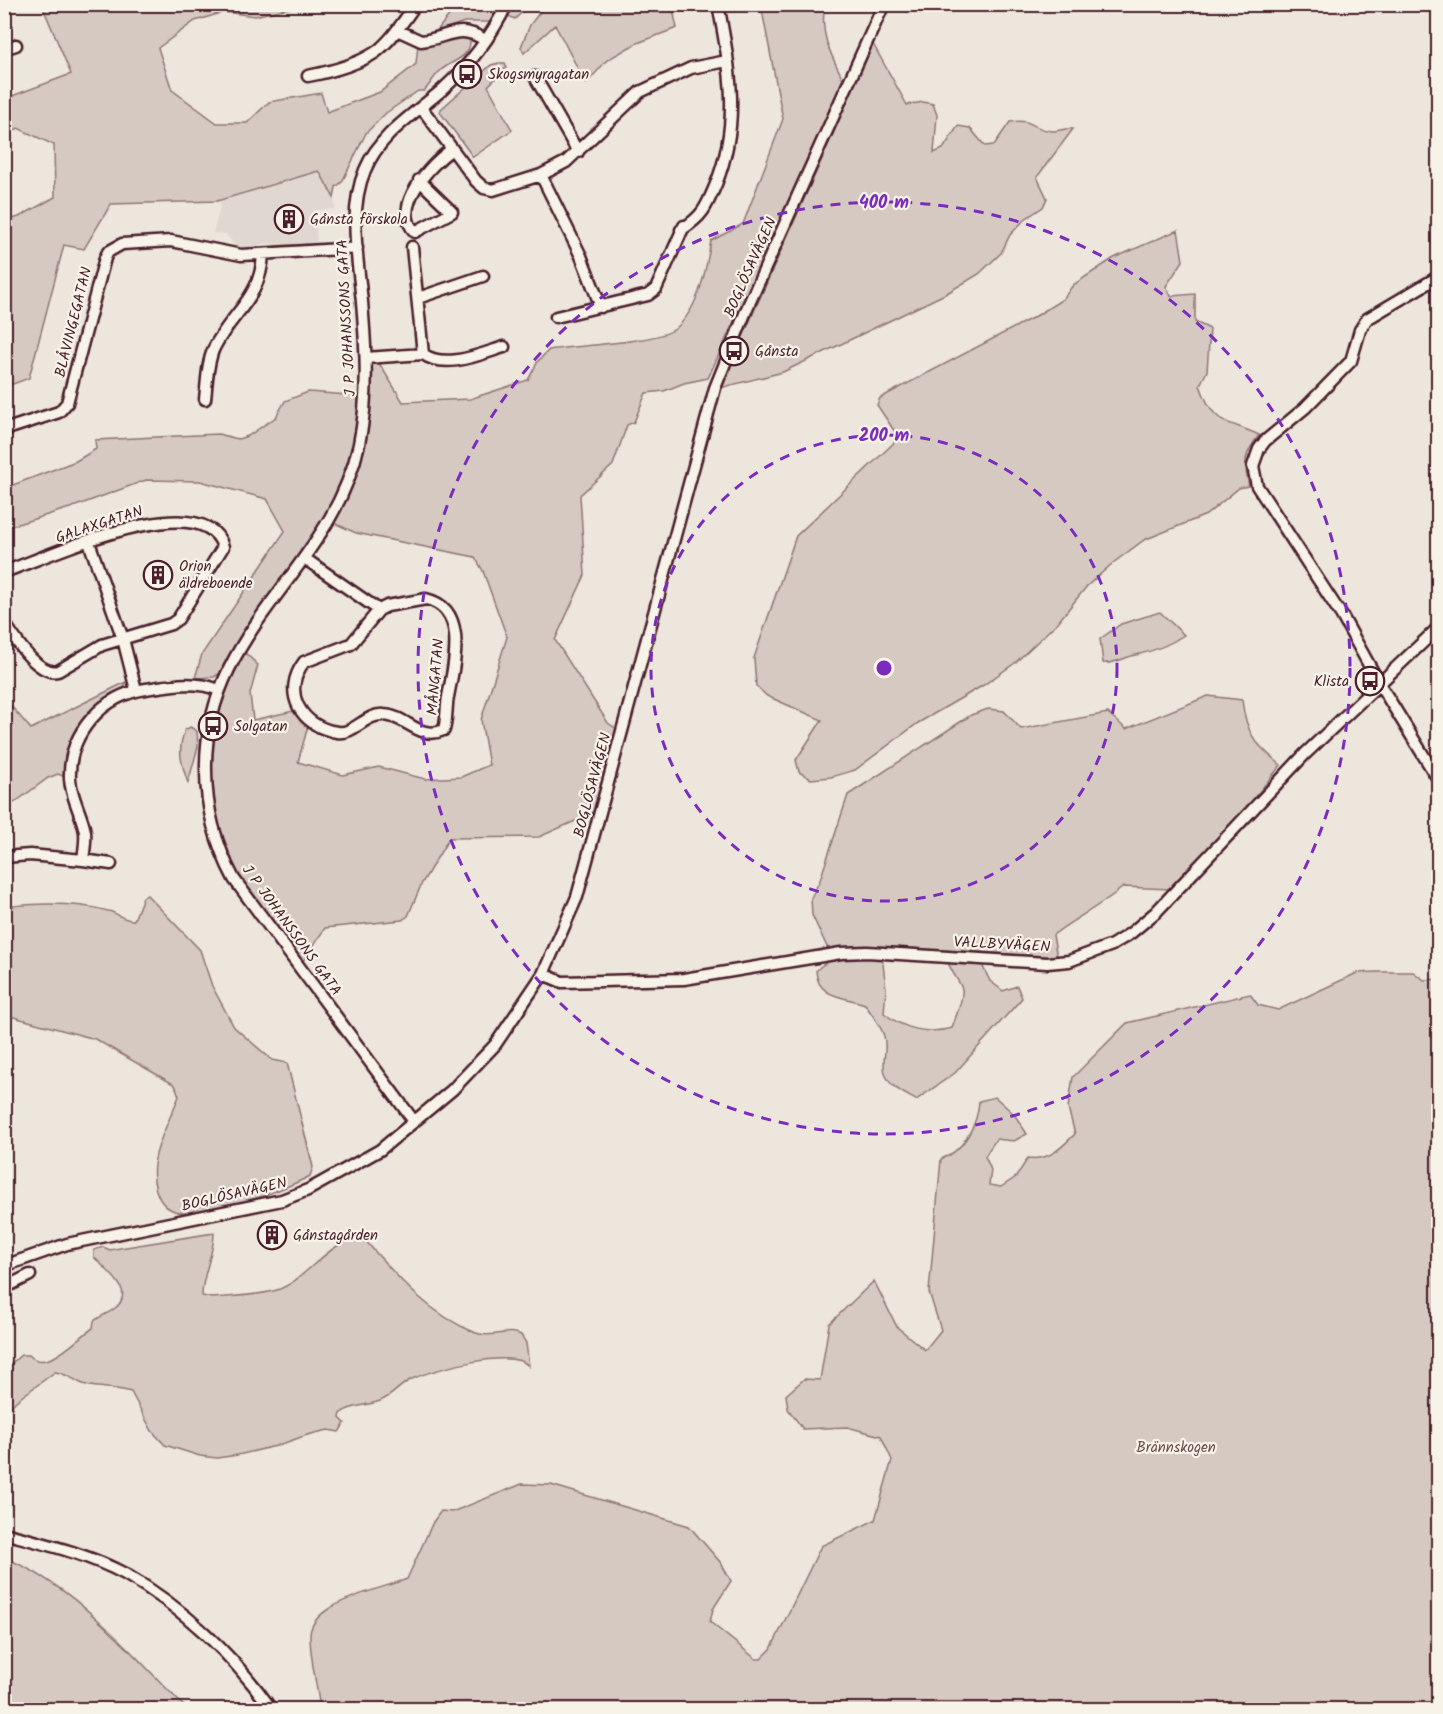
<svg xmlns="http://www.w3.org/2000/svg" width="1443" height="1714" font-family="Kalam,sans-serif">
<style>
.built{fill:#e0d7d0}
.green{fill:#d5c9c2;stroke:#907476;stroke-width:1.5}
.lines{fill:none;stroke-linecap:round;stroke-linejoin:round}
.minor-casing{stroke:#4a1f2b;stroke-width:15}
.minor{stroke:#f7f3e8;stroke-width:10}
.ring{fill:none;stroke:#7b2cbf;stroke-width:3;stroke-dasharray:10 8}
.labels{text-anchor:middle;stroke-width:4.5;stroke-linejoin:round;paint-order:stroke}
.poi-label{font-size:15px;fill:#4a1f2b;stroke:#f7f3e8;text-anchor:start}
.street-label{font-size:15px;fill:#4a1f2b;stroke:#f7f3e8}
.park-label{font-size:15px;fill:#6d4a51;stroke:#f7f3e8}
.centre{fill:#7b2cbf;stroke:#f7f3e8;stroke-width:3}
.ring-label{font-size:18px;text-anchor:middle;font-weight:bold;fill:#7b2cbf;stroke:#f7f3e8;stroke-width:4.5;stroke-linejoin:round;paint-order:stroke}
</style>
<rect width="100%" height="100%" fill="#ece6dd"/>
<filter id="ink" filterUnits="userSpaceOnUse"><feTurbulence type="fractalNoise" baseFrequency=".0167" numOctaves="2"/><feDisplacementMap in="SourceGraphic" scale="12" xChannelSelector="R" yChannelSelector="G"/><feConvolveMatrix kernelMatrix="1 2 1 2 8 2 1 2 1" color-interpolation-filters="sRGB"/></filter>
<g filter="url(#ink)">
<path class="built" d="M320 171 334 198 335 209 315 210 317 245 280 247 270 243 238 249 226 234 213 233 222 200Z"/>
<path class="green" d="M42 5H301L255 16 224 12 195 21 158 48 172 90 217 123H247L269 102 321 93 327 112 380 92 416 64 418 45 463 37 470 40C471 59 449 61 439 72 433 78 430 85 424 91H418L386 113 366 133 342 182 336 187 334 198 319 171 217 201 111 204 84 249 64 245 29 378 5 387V221L19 217 55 197 54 145 18 128 5 136 4 99 71 74Z
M457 5H500L490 22H464L436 32Z
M511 5H529L515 19 506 15Z
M545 5H672L677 28 635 44 607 60 586 84 555 25 524 53 521 47 530 25Z
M761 5H825C819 34 831 55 844 81L708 378 684 383 664 391 646 393 634 422 627 425 613 465 580 495 585 575 555 640 608 723 617 729 596 812 539 837 449 838 422 883 408 916 402 920 325 928 303 961C276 929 245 895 228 856 198 793 209 711 244 652L258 665 250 694 253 720 293 711 308 726 298 762 343 775 379 767 425 779 461 777 489 765 481 720 507 637 483 571 475 557 356 533 334 523C360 471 370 422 371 364L379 363 403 402 470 399 528 380 538 361 549 350C574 346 658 342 675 329 699 309 706 270 711 241L743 224 783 119Z
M873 44 907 105 923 102 933 104 937 115 934 153 943 149 958 126 970 128 985 146 994 145 1010 122C1034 118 1032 130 1053 131 1059 131 1065 128 1073 129L1037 177 1047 198 1043 207 1025 219 1010 235 1001 253 979 274 947 293 783 372 720 388Z
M499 63H505L507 67 488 86 512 130 473 157 440 112 441 109 491 65Z
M1178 230 1183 261 1166 286 1171 296 1195 294V322L1210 329 1207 371 1200 385C1214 426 1224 419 1259 435 1244 455 1243 462 1249 486L1239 488 1206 515 1144 540 1113 563 1087 586 1058 622 1015 663 982 686 918 723 855 770 831 777 811 779 799 772 796 760 822 720 767 696 756 686 754 658 796 536 899 438 877 405 880 398 1036 316 1063 299 1073 285 1114 258Z
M308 392 361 396C358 424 354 454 343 481 315 551 257 605 222 672L214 677 195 678 202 654 285 531 267 499 200 481 146 480 73 507 5 528V488L76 461 96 449 95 440 218 434 238 439 248 436 276 417 285 401Z
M1160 612 1184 635C1168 646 1154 651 1136 655 1124 657 1116 664 1103 663L1100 639 1121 624Z
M126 682 124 689C85 713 70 731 65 777L58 774 48 778 14 803 5 802 4 698 31 729Z
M1208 696 1242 700C1246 734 1255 744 1281 765L1251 802 1171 889 1123 887C1101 906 1076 917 1053 935L1057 957 905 948 828 949 812 915 811 898 820 880 848 795 971 715 988 709 1004 711 1021 729 1108 713 1126 729Z
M190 727 197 731 198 747 188 783C181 763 177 750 185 730Z
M147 895 200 950 212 986 234 1027 272 1060 287 1063 313 1167 310 1176C284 1190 197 1224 170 1209 156 1202 152 1180 154 1165 157 1142 171 1117 179 1096L175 1085 95 1039 10 1016 5 1017 4 907C38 903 75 902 108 911 118 913 124 921 134 920L143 897Z
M882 956 886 989 884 1013C903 1029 928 1035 952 1028 955 1017 964 1000 962 989 960 982 951 972 948 962L982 965 990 981 1003 991 1017 986 1022 998 955 1073 916 1100C901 1092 883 1084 884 1064 884 1053 887 1047 884 1036 881 1025 871 1014 865 1004 844 996 818 999 816 971 831 953 859 957 882 956Z
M1377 972H1413L1424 980 1438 979V1709H320C317 1685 310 1659 310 1635 311 1602 382 1589 407 1579L433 1522 441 1511 452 1512 522 1484 551 1485 689 1526 721 1563 731 1581 713 1609 710 1622 756 1659H761L771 1649 821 1546 875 1520 892 1460 881 1436 847 1427 803 1429 788 1409 786 1395 804 1379 820 1380 829 1324 874 1281 897 1327 925 1350 941 1330 929 1292 941 1159C963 1152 978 1124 979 1101L995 1097 1014 1114 1027 1134 1014 1141 996 1139 985 1156 991 1170 989 1185 1001 1187 1016 1177 1028 1158C1049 1161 1061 1148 1075 1134L1068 1108 1073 1077 1127 1023 1250 994 1258 1005 1278 1010 1357 973Z
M214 1233C214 1255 202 1274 202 1296L212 1298C232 1296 258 1296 277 1290 308 1280 330 1236 364 1239 397 1277 428 1314 476 1333 491 1339 508 1328 521 1335L526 1343 529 1366C512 1348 432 1369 410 1380 399 1386 391 1397 380 1401 367 1406 351 1405 341 1413L340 1418 345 1423 339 1432 328 1430 307 1435 276 1446 238 1455 217 1458 200 1456 165 1445 152 1431 131 1392C116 1387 102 1389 86 1385 74 1382 72 1375 55 1372L16 1401 5 1413V1369L21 1355H29C47 1374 76 1339 93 1328L94 1321C100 1316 107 1314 114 1309 138 1291 106 1271 94 1257V1250L103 1247 110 1250 120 1248Z
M5 1558C78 1587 132 1655 187 1709H5Z"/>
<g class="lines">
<g class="minor-casing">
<path id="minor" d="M397 30 421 41C448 38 458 23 485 40
M4 49 16 45
M308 76C329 72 358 64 376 52 392 40 404 20 416 4
M535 77 578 152
M421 107 476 181 484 188 493 190 541 175 566 162 640 92 691 68 727 61
M541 175 581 256 601 307
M419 180 452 212 415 232C390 207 432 163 452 149
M681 230C703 216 706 208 716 184 741 122 730 68 718 4
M1438 277 1367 319 1360 330 1351 361 1305 408 1265 441 1259 449 1253 466 1257 486 1342 616 1379 683 1438 779
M418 298 483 276
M556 317 648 295 656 289 684 226
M423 354C445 370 481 354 504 347
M366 358 423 354 412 247
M205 399C207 382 207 363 214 348 232 312 261 299 263 254
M4 430 59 412 67 403 105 258 108 252 122 244 171 241 241 255 357 248
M89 542 123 639 136 690
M304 558 379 610
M4 572C45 558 204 483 223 547L178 619 171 624 102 645 58 671C38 676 14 638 4 622
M426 599C469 609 454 664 448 697 446 708 447 719 444 730 419 741 407 716 384 715 366 713 354 735 337 732 301 727 281 692 304 662L351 644 379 610 387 606Z
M4 857 30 855 83 860C84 851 86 841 85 832 82 814 71 798 70 779 68 733 103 695 146 689 171 685 195 680 219 690
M83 860 111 864
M543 974 562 982 684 979 841 953 867 952 1047 963 1069 961 1112 945 1131 933 1156 912 1305 754 1438 628
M413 1120 234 879C216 845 206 810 206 771 203 629 332 572 359 444 369 396 366 350 362 302 358 260 348 210 365 170 380 134 413 115 442 90 468 67 492 36 507 4
M4 1266 67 1244 282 1200 308 1190 380 1150 452 1090 495 1045 543 974 577 897 715 388 748 306 884 4
M4 1288 30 1275
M4 1533C45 1544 88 1554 125 1574 183 1607 234 1656 272 1710"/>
</g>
<use href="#minor" class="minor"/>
</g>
</g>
<g class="ring">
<circle cx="884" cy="668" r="233"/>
<circle cx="884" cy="668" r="466"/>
</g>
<defs>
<g id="bus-ring" transform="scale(1.5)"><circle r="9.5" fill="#f7f3e8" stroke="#4a1f2b" stroke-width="1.5"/><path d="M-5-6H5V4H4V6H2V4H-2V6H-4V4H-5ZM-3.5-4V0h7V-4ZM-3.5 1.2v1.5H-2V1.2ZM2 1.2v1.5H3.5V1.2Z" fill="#4a1f2b"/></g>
<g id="building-ring" transform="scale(1.5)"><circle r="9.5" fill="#f7f3e8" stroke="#4a1f2b" stroke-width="1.5"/><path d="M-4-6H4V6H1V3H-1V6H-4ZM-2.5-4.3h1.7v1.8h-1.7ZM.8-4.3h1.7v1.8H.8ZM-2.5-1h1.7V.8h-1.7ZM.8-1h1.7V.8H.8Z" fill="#4a1f2b"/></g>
</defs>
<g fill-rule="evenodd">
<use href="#bus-ring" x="467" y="74"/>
<use href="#building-ring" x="289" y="219"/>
<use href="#bus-ring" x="734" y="351"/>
<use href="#building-ring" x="158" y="575"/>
<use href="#bus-ring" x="1370" y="681"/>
<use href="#bus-ring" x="213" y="726"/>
<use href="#building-ring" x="272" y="1235"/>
</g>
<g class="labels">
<g class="poi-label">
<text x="488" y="79">Skogsmyragatan</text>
<text x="310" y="224">Gånsta förskola</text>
<text x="755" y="356">Gånsta</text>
<text x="179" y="571">Orion<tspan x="179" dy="17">äldreboende</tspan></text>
<text x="1349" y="686" text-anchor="end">Klista</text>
<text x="234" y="731">Solgatan</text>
<text x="293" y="1240">Gånstagården</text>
</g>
<g class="street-label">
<text transform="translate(750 267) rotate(-66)" y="5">BOGLÖSAVÄGEN</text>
<text transform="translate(346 318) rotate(-93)" y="5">J P JOHANSSONS GATA</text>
<text transform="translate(73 322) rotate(-76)" y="5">BLÅVINGEGATAN</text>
<text transform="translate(99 524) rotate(-18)" y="5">GALAXGATAN</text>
<text transform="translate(435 677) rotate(-85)" y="5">MÅNGATAN</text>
<text transform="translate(592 785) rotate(-75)" y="5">BOGLÖSAVÄGEN</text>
<text transform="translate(292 930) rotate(54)" y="5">J P JOHANSSONS GATA</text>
<text transform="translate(1002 944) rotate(3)" y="5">VALLBYVÄGEN</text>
<text transform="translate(234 1194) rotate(-13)" y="5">BOGLÖSAVÄGEN</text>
</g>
<g class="park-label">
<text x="1176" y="1452">Brännskogen</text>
</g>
</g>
<circle cx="884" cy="668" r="9" class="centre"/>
<g class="ring-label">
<text x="884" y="208">400 m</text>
<text x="884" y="441">200 m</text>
</g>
<rect width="1443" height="1714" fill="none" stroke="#f7f3e8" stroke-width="24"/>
<rect x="12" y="12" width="1419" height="1690" fill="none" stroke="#4a1f2b" stroke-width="2" filter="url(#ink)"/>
</svg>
